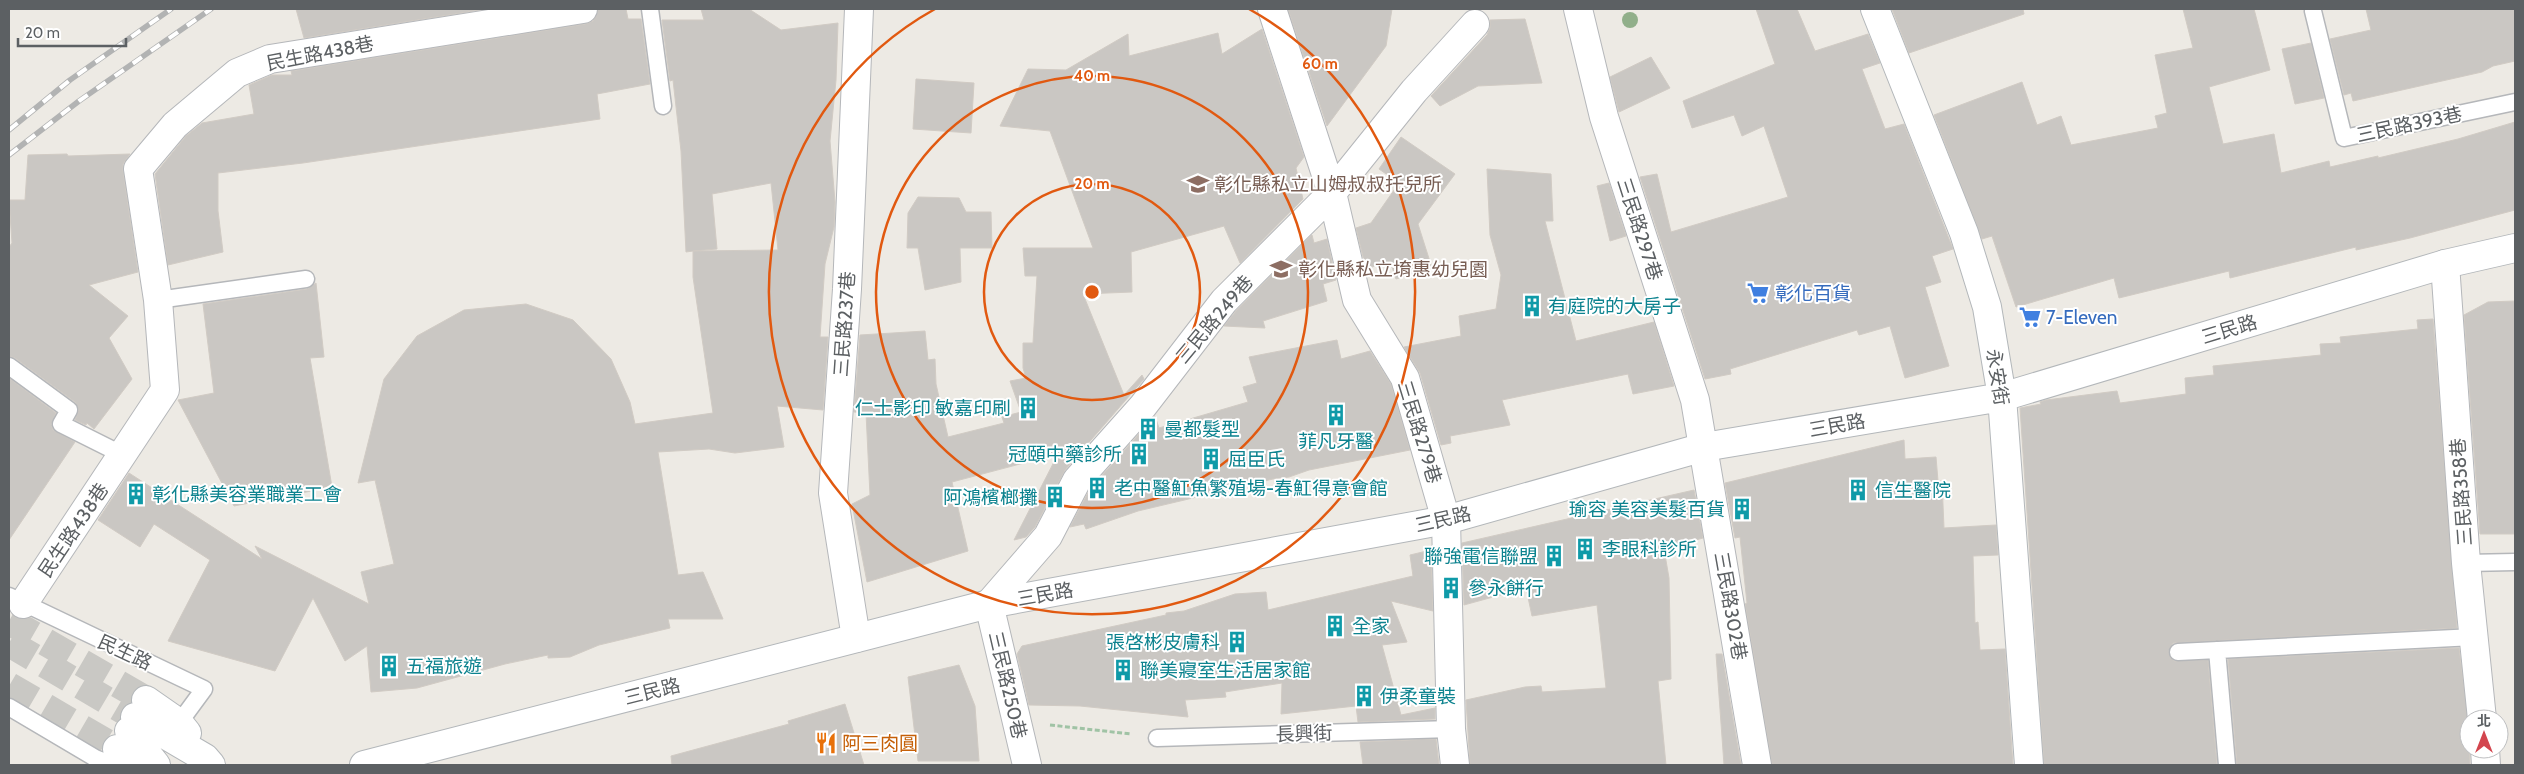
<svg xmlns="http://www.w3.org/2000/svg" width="2524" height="774" font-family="Cabin,'Noto Sans TC',sans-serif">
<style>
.building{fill:#cac7c3;stroke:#d1cbc4;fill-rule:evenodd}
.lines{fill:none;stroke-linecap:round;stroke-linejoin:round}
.secondary-tunnel{stroke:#c9c8c4;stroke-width:28;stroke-dasharray:28 14;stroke-linecap:butt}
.lane-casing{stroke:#b5b7ba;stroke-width:19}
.street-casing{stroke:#b5b7ba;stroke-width:30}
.secondary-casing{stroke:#b3b7ba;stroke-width:30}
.path{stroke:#a0c3a5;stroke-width:3;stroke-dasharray:5 2.5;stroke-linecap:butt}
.lane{stroke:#fff;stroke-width:16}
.street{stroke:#fff;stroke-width:28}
.secondary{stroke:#fff;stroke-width:28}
.rail-casing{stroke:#b2b3b3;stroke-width:5.5}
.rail{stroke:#fff;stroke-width:4;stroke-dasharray:11;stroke-linecap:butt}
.tree{fill:#91af8a}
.ring{fill:none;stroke:#e15910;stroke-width:2.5}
.labels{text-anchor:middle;stroke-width:4;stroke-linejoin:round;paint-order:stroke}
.street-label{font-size:19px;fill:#5c6063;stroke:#fff}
.education-label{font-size:19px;fill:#785e54;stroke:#fff;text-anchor:start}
.shop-label{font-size:19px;fill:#366cbe;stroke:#fff;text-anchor:start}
.culture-label{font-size:19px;fill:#0d838f;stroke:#fff;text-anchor:start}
.food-label{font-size:19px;fill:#c56008;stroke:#fff;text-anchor:start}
.centre{fill:#e15910;stroke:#fff;stroke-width:2.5}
.ring-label{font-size:15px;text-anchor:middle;font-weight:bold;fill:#e15910;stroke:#fff;stroke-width:4;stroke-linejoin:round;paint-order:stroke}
</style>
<rect width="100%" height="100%" fill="#edeae4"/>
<path class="building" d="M296 9H486L304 38Z
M598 9H626L628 19H641L650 84 597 94 600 119 303 163 218 173V211L223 252 168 265 155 174 186 136 202 123 254 114 249 85 272 75H292L291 71 585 24 593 21Z
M701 9H749L781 30 838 23 836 80 830 141 835 202 834 227 825 264 820 337H828L823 410 777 406 784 447 735 453 709 449 658 452 678 575 703 572 723 619H668L670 628 599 645 570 657 548 658V655L505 664 417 688 371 692 367 646 345 661 313 598 275 671 168 641 210 560 154 524 140 547 98 520 129 473 262 559 255 546 369 604 361 572 394 564 375 480 358 483 384 379 417 336 464 310 526 304 573 320 611 359 630 402 635 424 713 413 693 277V251L686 252 681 151 673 80 670 81 662 20H704ZM771 183 778 250 693 251 717 249 712 194Z
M1288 9H1392L1386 46 1327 126Z
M1756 9H1797L1815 51 1868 34 1880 63 1862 69 1885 129 1904 124 1953 249 1932 256 1941 282 1925 287 1949 366 1905 378 1890 326 1859 335 1857 330 1730 369 1731 374 1705 379 1640 177 1657 174 1671 232 1788 197 1764 126 1742 136 1734 115 1692 128 1683 101 1775 64Z
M1892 9H2023L2024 14 1909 53Z
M2183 9H2254L2270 70 2209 87 2223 144 2274 134 2281 173 2329 161 2330 167 2378 156V158L2458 139 2515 122V210L2410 238 2356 250V247L2230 278 2229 271 2119 298 2114 278 2016 307 1992 236 1982 239 1934 115 2022 82 2037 125 2061 116 2071 145 2158 128 2155 116 2167 113 2155 55 2193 48Z
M2366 9H2515V61L2493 66 2482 72 2353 101 2351 93 2344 95 2330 39 2371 30Z
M1525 19 1542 83 1478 86 1440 106 1431 96 1487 35 1490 28V20Z
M1262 29 1304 157 1296 168 1303 199 1240 263 1224 226 1131 252 1132 292 1083 294 1124 395 1142 375 1144 379 1065 470 1035 527 1026 537 1014 540 1058 454 952 482 968 551 867 582 852 504 870 495 866 413 854 412 860 335 925 331 928 360 935 359 936 384 948 437 1004 423 1002 417 1021 412 1010 381 1026 378 1023 368V343H1033L1037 276H1025L1023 248H1093L1050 131 1000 126 1028 69 1066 70 1128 34 1129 56 1218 33 1222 54Z
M2311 43 2324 98 2295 104 2282 49Z
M1651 57 1670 88 1619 112 1610 77Z
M916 79 974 83 971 133 913 129Z
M1401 137 1455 174 1418 224 1432 268 1396 279 1390 261 1366 269 1356 228 1371 223 1399 183 1379 169Z
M67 154 68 156 130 154 123 164V171L138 272 89 285 128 316 109 338 132 379 94 429 87 423 86 425 75 420 79 410 75 402 15 358 9 356V247L12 243 9 200H25L28 155Z
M1487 169 1551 174 1553 221H1545L1576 341 1654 322 1674 386 1633 394 1628 374 1502 400 1510 425 1450 436 1451 443 1441 445 1420 373 1404 347 1461 336 1459 316 1496 309 1501 275 1490 235Z
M1609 183 1626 236 1610 241 1597 186Z
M918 197 959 198 966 212H991L992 248H960L961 282 925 290 918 248H907L908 213Z
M1312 235 1314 243 1327 239 1336 280 1323 284 1327 301 1263 321 1265 328 1224 326 1236 311Z
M316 283 324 357 310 358 332 487 234 506 178 400 214 393 203 304 307 289Z
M2515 301V534H2480L2464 315 2488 302Z
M2433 319 2457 628 2173 643 2168 652 2174 661 2208 660 2217 765H2044L2020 408 2041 404 2040 402 2046 400 2117 391 2120 403 2186 394 2185 378 2214 375 2213 366 2321 355 2320 344 2341 343 2340 337 2418 329 2417 320Z
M1337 340 1341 359 1370 351 1391 384 1410 450 1309 470 1289 477 1273 479 1138 511 1086 529 1084 524 1070 527 1090 489 1155 416 1159 428 1248 402 1243 387 1257 383 1249 357Z
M9 378 56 413 51 424 53 430 75 442 9 540Z
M1904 440 1905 459 1936 457 1938 481H1942L1944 528 1996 525 1998 555 1973 556 1975 623 1978 622 1980 650 2005 649 2013 765H1772L1745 604 1747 603 1740 537 1735 538 1725 483Z
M1694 490 1703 538 1664 549 1669 578 1671 679 1658 681 1666 765H1470L1466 700 1525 687 1541 686 1542 692 1606 688 1597 605 1532 616 1526 588 1464 605 1462 543Z
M1431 550 1433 611 1391 601 1407 642 1382 645 1401 715 1435 708V719L1358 722 1356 706 1281 714 1282 683 1225 692 1226 697 1185 700 1188 717 1080 706 1029 705 1017 654 1022 646 1166 615V613L1184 611 1235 594 1266 592 1268 610 1413 576 1410 555Z
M2459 648 2469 727 2470 765H2237L2228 659Z
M1716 654H1722L1741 765H1724Z
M959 665 975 706 979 761H918L908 677Z
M845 704 864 765H672L671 756 789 724 788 721Z
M1436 739 1439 765H1363L1360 742Z"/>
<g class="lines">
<path class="secondary-tunnel" d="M9 621 146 700
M9 643 135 717
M9 686 117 749"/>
<g class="lane-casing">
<path id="lane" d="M650 9 663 106
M2313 11 2344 138 2515 102
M158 300 306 279
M9 366 69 410 61 424 123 455
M2466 563 2515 562
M9 596 204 689 179 723
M2217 650 2227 765
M2178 652 2474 637
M9 707 95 758 113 765
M1157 738 1451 729"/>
</g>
<g class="street-casing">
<path id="street" d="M1272 9 1332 193 1357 300 1405 378 1446 520 1451 729 1455 765
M1578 9 1604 117 1695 400 1757 765
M2445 264 2466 563 2482 719
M23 604 165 390 158 300 138 169 175 125 237 73 270 59 583 9
M856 638 833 493 847 289 859 9
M2485 749 2486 765
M1027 765 989 604 1048 536 1077 480 1143 406 1224 301 1332 193 1414 91 1475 24"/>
</g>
<g class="secondary-casing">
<path id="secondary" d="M1875 9 1964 233 1987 307 2002 397 2029 765
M146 700 179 723 187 733
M135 717 205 758 211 765
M129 731 156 765
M117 749 135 765
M364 765 989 604 1446 520 1704 447 2002 397 2445 264 2515 248"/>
</g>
<path class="path" d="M1050 725 1131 734"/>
<use href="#lane" class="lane"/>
<use href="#street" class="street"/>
<use href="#secondary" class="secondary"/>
<g class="rail-casing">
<path id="rail" d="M9 130 70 80 171 9
M9 155 79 101 211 9"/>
</g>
<use href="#rail" class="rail"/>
</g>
<circle class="tree" cx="1630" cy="20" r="8"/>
<g class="ring">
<circle cx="1092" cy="292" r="108"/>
<circle cx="1092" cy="292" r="216"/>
<path d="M1249 9A323 323 0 1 1 935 9"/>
</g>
<defs>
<g id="school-bare" transform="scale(1.725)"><path d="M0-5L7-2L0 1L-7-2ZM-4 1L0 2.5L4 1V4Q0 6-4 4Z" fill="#8d6e63" stroke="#fff" stroke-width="2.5" paint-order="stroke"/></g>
<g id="supermarket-bare" transform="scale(1.725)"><path d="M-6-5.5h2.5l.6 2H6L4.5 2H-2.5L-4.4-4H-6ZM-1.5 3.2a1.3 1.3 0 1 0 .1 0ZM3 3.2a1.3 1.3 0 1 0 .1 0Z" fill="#3f7fe0" stroke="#fff" stroke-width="2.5" paint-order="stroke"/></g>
<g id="building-bare" transform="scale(1.725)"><path d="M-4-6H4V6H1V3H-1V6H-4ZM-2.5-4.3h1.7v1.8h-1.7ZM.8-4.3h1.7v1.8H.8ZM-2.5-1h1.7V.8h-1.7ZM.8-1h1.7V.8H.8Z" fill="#0f9aa8" stroke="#fff" stroke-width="2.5" paint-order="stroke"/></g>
<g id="restaurant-bare" transform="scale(1.725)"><path d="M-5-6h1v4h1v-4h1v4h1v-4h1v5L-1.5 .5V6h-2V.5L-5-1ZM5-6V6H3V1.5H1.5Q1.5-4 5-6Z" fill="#e8710a" stroke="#fff" stroke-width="2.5" paint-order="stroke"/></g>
</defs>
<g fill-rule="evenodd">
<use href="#school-bare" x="1198" y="184"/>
<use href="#school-bare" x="1281" y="269"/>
<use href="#supermarket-bare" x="1758" y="293"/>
<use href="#building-bare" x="1532" y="306"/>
<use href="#supermarket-bare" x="2030" y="317"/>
<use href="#building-bare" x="1028" y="408"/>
<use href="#building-bare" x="1336" y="415"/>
<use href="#building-bare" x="1148" y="429"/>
<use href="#building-bare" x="1139" y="454"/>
<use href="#building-bare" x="1211" y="459"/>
<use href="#building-bare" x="1097" y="488"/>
<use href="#building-bare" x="1858" y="490"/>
<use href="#building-bare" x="136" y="494"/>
<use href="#building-bare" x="1055" y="497"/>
<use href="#building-bare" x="1742" y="509"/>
<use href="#building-bare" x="1585" y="549"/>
<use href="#building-bare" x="1554" y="556"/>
<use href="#building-bare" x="1451" y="588"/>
<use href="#building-bare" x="1335" y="626"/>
<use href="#building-bare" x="1237" y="642"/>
<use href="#building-bare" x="389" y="666"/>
<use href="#building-bare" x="1123" y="670"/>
<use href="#building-bare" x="1364" y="696"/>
<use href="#restaurant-bare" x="826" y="743"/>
</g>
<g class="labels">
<g class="street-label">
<text transform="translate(320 53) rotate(-11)" y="7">民生路438巷</text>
<text transform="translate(2409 124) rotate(-12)" y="7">三民路393巷</text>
<text transform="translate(1640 229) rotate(72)" y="7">三民路297巷</text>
<text transform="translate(1214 319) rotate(-50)" y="7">三民路249巷</text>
<text transform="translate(844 324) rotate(-86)" y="7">三民路237巷</text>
<text transform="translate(2229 329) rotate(-17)" y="7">三民路</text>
<text transform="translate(1998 377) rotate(81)" y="7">永安街</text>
<text transform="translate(1837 425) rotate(-10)" y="7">三民路</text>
<text transform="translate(1420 432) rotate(73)" y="7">三民路279巷</text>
<text transform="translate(2461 492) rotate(-94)" y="7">三民路358巷</text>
<text transform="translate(1443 519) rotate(-13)" y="7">三民路</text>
<text transform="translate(73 530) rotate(-56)" y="7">民生路438巷</text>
<text transform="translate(1045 594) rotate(-10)" y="7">三民路</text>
<text transform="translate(1731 606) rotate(80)" y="7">三民路302巷</text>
<text transform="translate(125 652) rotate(25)" y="7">民生路</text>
<text transform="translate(1008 685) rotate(77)" y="7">三民路250巷</text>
<text transform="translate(652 691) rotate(-14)" y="7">三民路</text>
<text transform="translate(1304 733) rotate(-2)" y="7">長興街</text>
</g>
<g class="education-label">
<text x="1214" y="191">彰化縣私立山姆叔叔托兒所</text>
<text x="1298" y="276">彰化縣私立堉惠幼兒園</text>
</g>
<g class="shop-label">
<text x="1775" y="300">彰化百貨</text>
<text x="2046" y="324">7-Eleven</text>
</g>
<g class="culture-label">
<text x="1548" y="313">有庭院的大房子</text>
<text x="1011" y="415" text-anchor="end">仁士影印 敏嘉印刷</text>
<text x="1164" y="436">曼都髮型</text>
<text x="1336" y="448" text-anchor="middle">菲凡牙醫</text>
<text x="1122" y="461" text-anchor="end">冠頤中藥診所</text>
<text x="1228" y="466">屈臣氏</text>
<text x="1114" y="495">老中醫魟魚繁殖場-春魟得意會館</text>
<text x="1875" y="497">信生醫院</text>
<text x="152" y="501">彰化縣美容業職業工會</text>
<text x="1038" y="504" text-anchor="end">阿鴻檳榔攤</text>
<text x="1725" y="516" text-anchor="end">瑜容 美容美髮百貨</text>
<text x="1602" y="556">李眼科診所</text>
<text x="1538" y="563" text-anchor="end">聯強電信聯盟</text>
<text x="1468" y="595">參永餅行</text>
<text x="1352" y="633">全家</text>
<text x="1220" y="649" text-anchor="end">張啓彬皮膚科</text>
<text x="406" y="673">五福旅遊</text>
<text x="1140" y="677">聯美寢室生活居家館</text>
<text x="1380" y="703">伊柔童裝</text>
</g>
<g class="food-label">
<text x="842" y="750">阿三肉圓</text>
</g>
</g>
<circle cx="1092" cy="292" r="8" class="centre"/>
<g class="ring-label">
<text x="1320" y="69">60 m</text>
<text x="1092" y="81">40 m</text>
<text x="1092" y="189">20 m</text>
</g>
<rect width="2524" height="774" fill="none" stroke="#5c6063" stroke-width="20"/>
<g transform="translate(2484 734)"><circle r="24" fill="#ffffff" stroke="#bebfc1"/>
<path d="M0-4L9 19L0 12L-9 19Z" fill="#d3454e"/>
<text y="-8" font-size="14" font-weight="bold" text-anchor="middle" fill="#5c6063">北</text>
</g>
<path d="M18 38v8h108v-8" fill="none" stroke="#5c6063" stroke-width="2.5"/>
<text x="25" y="38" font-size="15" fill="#5c6063" stroke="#ffffff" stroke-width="4" paint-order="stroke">20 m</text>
</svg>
